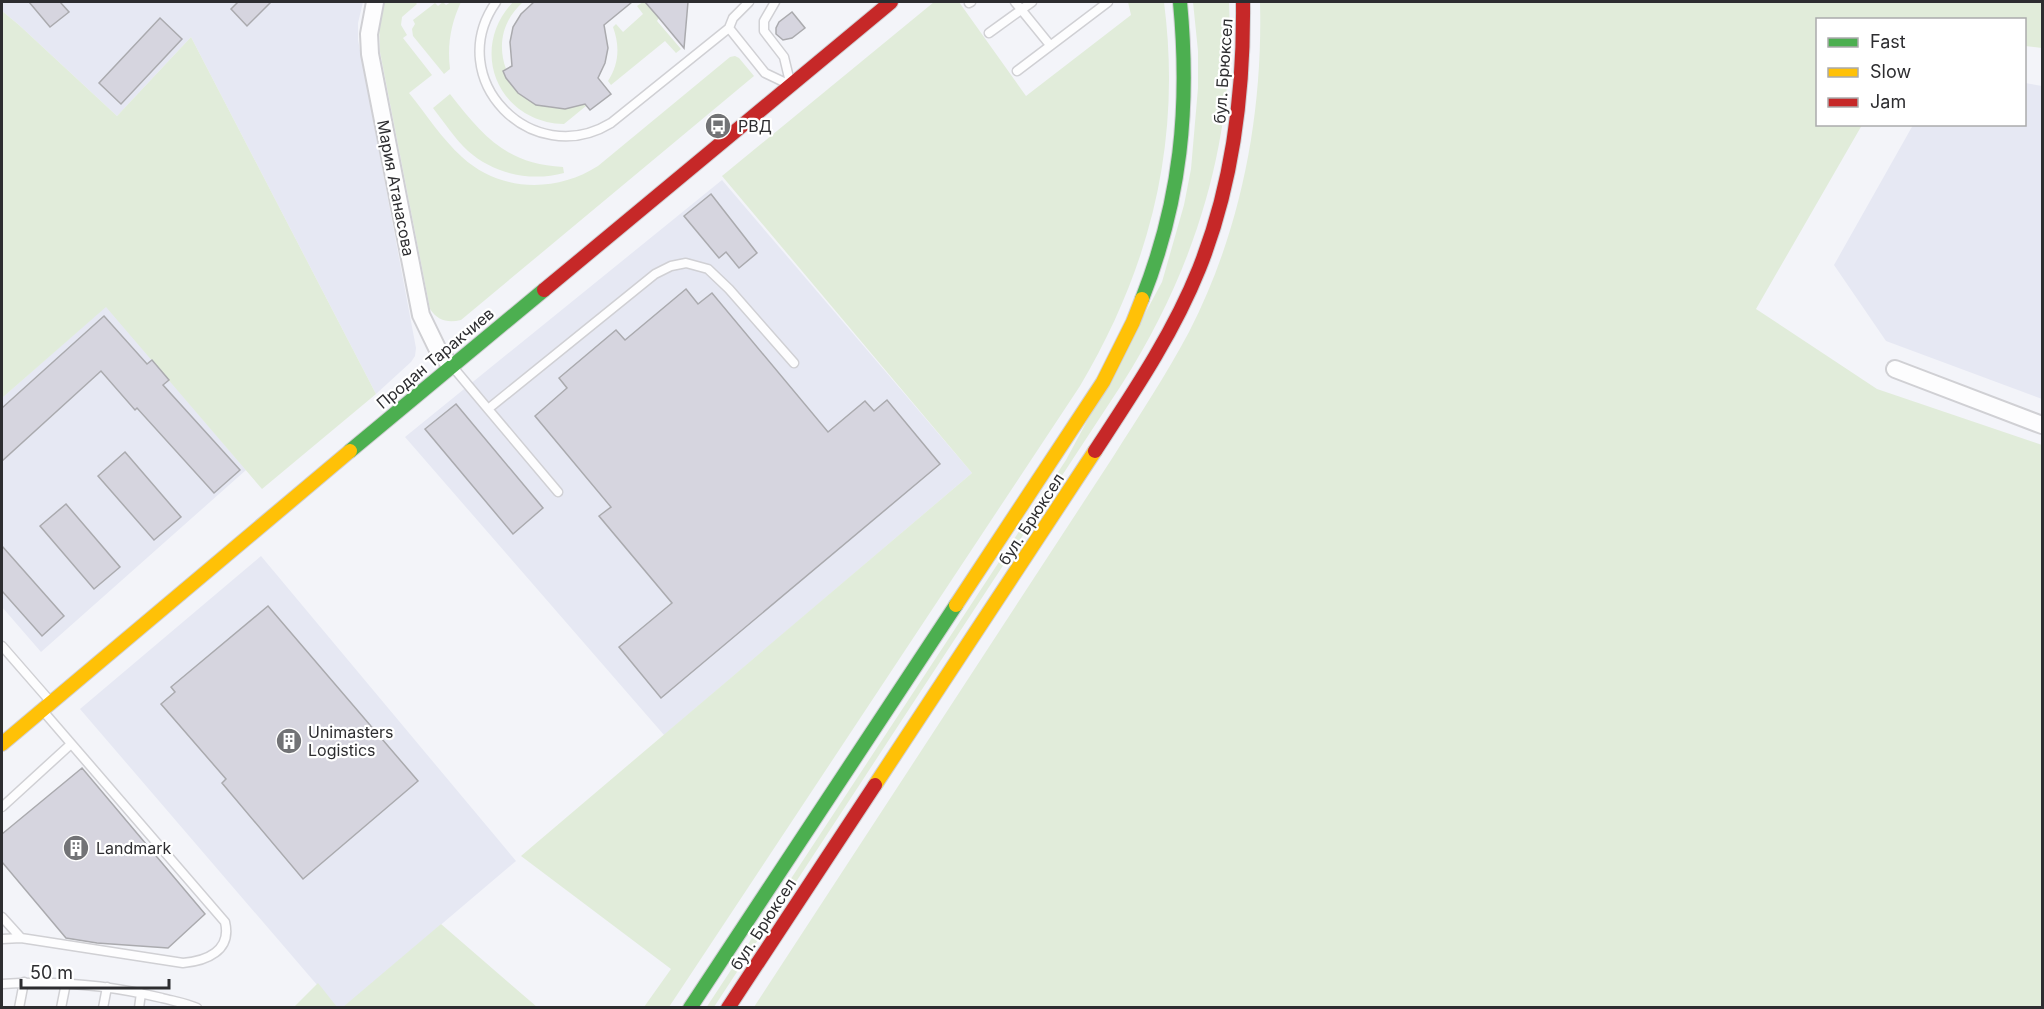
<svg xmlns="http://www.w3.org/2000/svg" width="2044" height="1009" font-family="Inter,sans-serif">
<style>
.built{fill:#e6e8f3}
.green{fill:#e1ecda}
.building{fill:#d6d5df;stroke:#aaaaae;stroke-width:1.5}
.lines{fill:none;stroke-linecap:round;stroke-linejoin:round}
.lane-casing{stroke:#d0d0d4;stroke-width:11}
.street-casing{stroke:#d0d0d4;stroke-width:20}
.fast-casing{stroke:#d0d0d4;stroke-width:16}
.slow-casing{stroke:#d0d0d4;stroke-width:16}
.jam-casing{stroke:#d0d0d4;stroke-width:16}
.lane{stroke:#fdfdfe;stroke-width:8}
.street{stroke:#fdfdfe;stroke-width:16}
.fast{stroke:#4caf50;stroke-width:14}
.slow{stroke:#ffc107;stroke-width:14}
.jam{stroke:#c62828;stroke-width:14}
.labels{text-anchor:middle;stroke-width:4.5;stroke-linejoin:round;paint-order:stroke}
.street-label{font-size:16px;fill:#2d2d30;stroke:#fff}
.poi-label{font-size:16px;fill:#2d2d30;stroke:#fff;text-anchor:start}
</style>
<rect width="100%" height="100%" fill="#f3f4f9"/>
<path class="built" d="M2 2H363L358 23V40L416 348 415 356 411 362 376 394 191 37 117 116 19 25 2 11Z
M2025 83 2042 86V399L1886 341 1834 265 1913 125 2024 124Z
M722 180 972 473 664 735 405 437Z
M106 306 246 470 41 652 2 607V398Z
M261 556 516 861 344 1007H336L80 709Z"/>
<path class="green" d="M384 2H415L417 4 402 17 401 25 407 35 403 38 432 75 409 93C426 114 442 139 462 157 500 192 556 193 598 166L730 57 735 56 739 58 754 76 461 320C448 323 438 321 430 309L380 52 379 24Z
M443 2 446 5 451 2H461C451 23 447 45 450 69L444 74 413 36 412 29 415 24 413 20 435 3 438 6Z
M513 2H523C503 20 497 44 506 69L503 71C517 104 552 115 585 104L586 106 564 124C498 122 468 50 513 2Z
M643 2H645L659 18 657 21 681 49 676 53 665 41 611 85 608 81C619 64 620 46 613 27L616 24 623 32 643 14 637 6Z
M934 2H959L1026 96 1131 15 1128 2H1164C1182 141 1151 266 1080 386L669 1007H644L671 969 521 856 972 473 722 176Z
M1193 2H1229C1235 141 1196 267 1122 384L714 1007 706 1008 1066 460 1162 282 1184 205 1191 169 1198 88V51Z
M1260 2H2042V48L2025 46 2024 20H1818V124L1862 125 1756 309 1877 389 2042 445V1007H754L1113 457C1139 416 1166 375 1189 332 1241 231 1263 115 1260 2Z
M2 11 19 25 117 116 191 37 376 394 262 489 106 307 2 398Z
M450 94C483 136 506 164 563 167L564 173C531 182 494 174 468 151 455 139 444 122 433 108Z
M441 924 537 1007H343Z
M318 983 337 1007H294Z"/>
<path class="building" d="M29 2H60L69 12 50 27Z
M238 2H271L247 26 231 9Z
M534 2H632L604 25 608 48 605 63 598 78 611 94 590 110 585 104 565 109 536 105 518 93 506 78 503 71 512 66 510 42 513 27 521 14Z
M645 2H688L684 48 659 18Z
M792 12 805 28 792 38 783 40 776 34V28L779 22Z
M160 18 182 39 121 104 99 83Z
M711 194 757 253 739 268 726 252 719 258 684 216Z
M686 289 698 304 712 293 828 432 865 401 874 411 887 400 940 464 661 698 619 647 672 603 599 516 611 507 535 416 567 388 559 378 616 330 625 340Z
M104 316 147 364 152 360 169 380 163 385 240 470 214 493 137 408 135 410 101 371 2 461V408Z
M456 404 543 508 513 534 425 429Z
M125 452 181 517 154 540 98 476Z
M66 504 120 567 94 589 40 526Z
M2 546 64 616 42 636 2 591Z
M268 606 418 781 303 879 222 783 226 779 161 704 175 692 171 687Z
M82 768 205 914 168 948 97 943 66 938 2 862V834Z"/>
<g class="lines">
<g class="lane-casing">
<path id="lane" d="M496 2C442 79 532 171 611 123L729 28 733 18 749 2
M775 2 764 21V31L784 57 790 82
M1015 2 1050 45
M969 3 971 2
M729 28 765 73 788 84
M989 33 1032 2
M1017 71 1108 2
M452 366 488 409 655 274 671 266 686 263 708 269 729 289 794 363
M488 409 558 492
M2 646 50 701
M2 807 71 744
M2 917 21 938
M2 939 21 938 183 963C206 961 232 951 225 922L43 711
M2 984C56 980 109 985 162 998 173 1001 186 1003 197 1008
M19 1008 24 982
M61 1008 66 983
M103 1008 107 987
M139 1008 141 993"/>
</g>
<g class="street-casing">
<path id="street" d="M375 2 369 34 370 54 421 315 438 350 451 366
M1895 369 2042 425"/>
</g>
<g class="fast-casing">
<path id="fast" d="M1142 299C1181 200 1190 107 1180 2
M350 451 544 290
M690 1008 956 605"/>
</g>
<g class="slow-casing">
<path id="slow" d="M956 605 1103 382 1133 322 1142 299
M2 744 350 451
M875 785 1095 451"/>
</g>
<g class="jam-casing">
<path id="jam" d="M544 290 891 2
M1095 451C1133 393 1173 334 1199 269 1233 184 1244 93 1243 2
M728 1008 875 785"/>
</g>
<use href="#lane" class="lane"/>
<use href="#street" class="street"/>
<use href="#fast" class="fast"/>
<use href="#slow" class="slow"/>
<use href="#jam" class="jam"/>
</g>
<defs>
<g id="bus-disc" transform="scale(1.35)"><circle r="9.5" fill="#727376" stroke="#fff"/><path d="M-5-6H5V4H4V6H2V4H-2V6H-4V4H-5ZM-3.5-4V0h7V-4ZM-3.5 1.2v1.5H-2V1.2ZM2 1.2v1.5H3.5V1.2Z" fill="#fff"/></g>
<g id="building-disc" transform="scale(1.35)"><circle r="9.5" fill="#727376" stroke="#fff"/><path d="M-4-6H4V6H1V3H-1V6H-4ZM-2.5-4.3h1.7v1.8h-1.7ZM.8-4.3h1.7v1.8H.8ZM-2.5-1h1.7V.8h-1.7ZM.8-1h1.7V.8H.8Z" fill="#fff"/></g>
</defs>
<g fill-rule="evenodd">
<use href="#bus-disc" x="718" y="126"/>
<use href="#building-disc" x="289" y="741"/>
<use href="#building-disc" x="76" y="848"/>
</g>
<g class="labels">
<g class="street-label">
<text transform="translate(1223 71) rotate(-86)" y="6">бул. Брюксел</text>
<text transform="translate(396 188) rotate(79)" y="6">Мария Атанасова</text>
<text transform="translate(435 358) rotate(-40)" y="6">Продан Таракчиев</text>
<text transform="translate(1031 519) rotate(-57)" y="6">бул. Брюксел</text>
<text transform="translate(763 924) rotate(-57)" y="6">бул. Брюксел</text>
</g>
<g class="poi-label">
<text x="738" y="132">РВД</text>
<text x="308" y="738">Unimasters<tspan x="308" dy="18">Logistics</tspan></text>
<text x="96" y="854">Landmark</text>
</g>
</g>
<rect width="2044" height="1009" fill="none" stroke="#2d2d30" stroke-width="6"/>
<rect x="1816" y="18" width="210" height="108" fill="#ffffff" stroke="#ababac" stroke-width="1.5"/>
<rect x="1828" y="38" width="30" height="9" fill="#4caf50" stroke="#ababac" stroke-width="1.5"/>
<text x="1870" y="48" font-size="18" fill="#2d2d30">Fast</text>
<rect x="1828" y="68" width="30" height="9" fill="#ffc107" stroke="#ababac" stroke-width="1.5"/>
<text x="1870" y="78" font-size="18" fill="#2d2d30">Slow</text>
<rect x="1828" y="98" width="30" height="9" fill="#c62828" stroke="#ababac" stroke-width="1.5"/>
<text x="1870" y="108" font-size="18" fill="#2d2d30">Jam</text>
<path d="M21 979v9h148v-9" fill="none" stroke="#2d2d30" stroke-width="3"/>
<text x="30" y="979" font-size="18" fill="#2d2d30" stroke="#ffffff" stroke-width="4.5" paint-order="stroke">50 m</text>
</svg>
